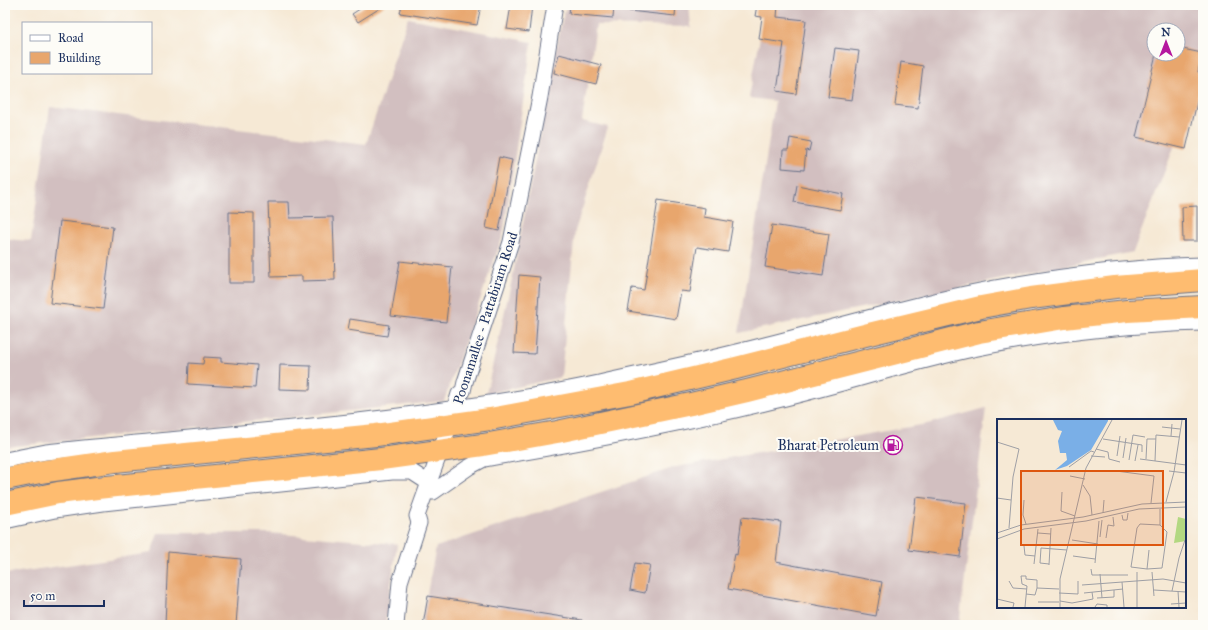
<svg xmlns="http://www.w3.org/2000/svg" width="1208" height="630" font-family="'IM FELL Great Primer',serif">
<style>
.industrial{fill:#d2bfc0;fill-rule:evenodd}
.building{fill:#e8a66d}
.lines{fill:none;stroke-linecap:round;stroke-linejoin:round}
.minor-casing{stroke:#687088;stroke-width:17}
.highway-casing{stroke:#687088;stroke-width:24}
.minor{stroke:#fff;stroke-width:15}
.highway{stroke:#febc70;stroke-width:22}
.labels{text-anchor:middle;stroke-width:4;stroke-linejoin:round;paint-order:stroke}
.street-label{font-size:14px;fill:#1b2f5e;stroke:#fdfcf7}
.poi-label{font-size:14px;fill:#1b2f5e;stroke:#fdfcf7;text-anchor:end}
.inset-road{fill:none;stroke:#9e9fa5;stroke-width:1}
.view{fill:#de5710;fill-opacity:0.15;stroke:#de5710;stroke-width:2}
.inset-edge{fill:none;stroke:#1b2f5e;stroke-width:2}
</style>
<rect width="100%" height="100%" fill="#fdfcf7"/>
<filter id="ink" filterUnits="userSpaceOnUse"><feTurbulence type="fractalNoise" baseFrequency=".025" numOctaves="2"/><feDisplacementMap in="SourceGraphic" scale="8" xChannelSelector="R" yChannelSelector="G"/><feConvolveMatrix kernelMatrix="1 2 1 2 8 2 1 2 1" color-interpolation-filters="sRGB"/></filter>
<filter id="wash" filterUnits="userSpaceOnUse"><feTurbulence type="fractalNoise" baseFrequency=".012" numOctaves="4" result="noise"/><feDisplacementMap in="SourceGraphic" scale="16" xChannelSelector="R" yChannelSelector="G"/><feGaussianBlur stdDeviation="0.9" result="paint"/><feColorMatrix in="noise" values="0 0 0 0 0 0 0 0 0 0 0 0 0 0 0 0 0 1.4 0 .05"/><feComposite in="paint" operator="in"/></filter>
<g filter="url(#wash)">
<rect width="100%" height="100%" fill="#f6e9d5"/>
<path class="industrial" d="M567 5H689L691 27 596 25 582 121 608 127 575 231 561 377 486 394 513 275 562 21Z
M766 5H1203V73L1133 252 739 333 775 101 749 98ZM1154 30H1178V54H1154Z
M408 18 532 42 503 235 444 401 5 447V239L31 241 50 107 366 144Z
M986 408 959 625H421L436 547 676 467 927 424Z
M158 533H269L397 544 385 625H5V574L151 553Z"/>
<g id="blocks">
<path class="building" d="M366 5H385L358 22 352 14Z
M402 5H481L477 25 400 13Z
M511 5H532L529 32 507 29Z
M570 5H614L613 18 569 14Z
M629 5H676L675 16 629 11Z
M757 5H778L777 17 806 20 796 94 777 91 784 43 759 39 762 17 755 16Z
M835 48 859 51 852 100 828 97Z
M1178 48 1202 53 1198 72 1203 73V77L1186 149 1136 137 1156 54H1178Z
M559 54 601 65 596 84 554 73Z
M901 62 923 66 918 108 895 105Z
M790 138 811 142 809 151 806 150 804 170 782 168 783 150H788Z
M499 157 512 160 499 231 486 228Z
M797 185 843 194 840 210 794 202Z
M658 200 705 208 704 217 733 222 728 252 697 247 690 292 681 291 676 319 628 311 632 288 644 290Z
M268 202H289L290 218 333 217 335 280 302 281V276L271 277Z
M1197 206V241H1183L1182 207Z
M229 212 254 213V283H229Z
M60 221 113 227 103 309 50 303Z
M772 225 829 234 823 276 765 267Z
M400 261 452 267 446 322 391 316Z
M519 275 540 277 535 354 514 353Z
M350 319 389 325 387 336 348 330Z
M204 357 221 358V362L257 365 255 388 188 384 189 363 203 364Z
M280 365 311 366 310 390 279 389Z
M916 497 966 503 960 557 909 550Z
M742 517 781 522 776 562 882 582 876 616 728 589 735 554 737 555Z
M168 552 241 559 236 625H165Z
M635 563 650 565 645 593 630 590Z
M428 596 582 620V625H423Z"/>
</g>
</g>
<g filter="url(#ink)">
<use href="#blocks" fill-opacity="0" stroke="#687088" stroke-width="1"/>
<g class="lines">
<g class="minor-casing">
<path id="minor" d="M5 460 46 452 84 448C256 431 430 419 599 383 653 371 707 360 761 346 829 329 896 309 965 294 1043 278 1123 267 1203 265
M433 492 469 467 484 459C580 443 675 425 769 402 837 386 904 364 973 349 1049 333 1126 325 1203 323
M5 521 55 510 103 503 392 472H412L429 483
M396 625 400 582 419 523 417 516 450 424 459 394 463 391 465 382 511 242 540 97 555 5"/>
</g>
<g class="highway-casing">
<path id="highway" d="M5 479 40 472 115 461 376 435 490 419 630 393 736 368 869 334 981 307 1031 298 1115 287 1203 280
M5 504 58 493 97 488 381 459 483 445 557 432 691 404 747 391 979 332 1064 318 1127 311 1203 307"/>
</g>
<use href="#minor" class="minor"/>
<use href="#highway" class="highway"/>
</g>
</g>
<defs>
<g id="fuel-ring" transform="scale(1)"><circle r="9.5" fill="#fdfcf7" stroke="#b5179e" stroke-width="1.5"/><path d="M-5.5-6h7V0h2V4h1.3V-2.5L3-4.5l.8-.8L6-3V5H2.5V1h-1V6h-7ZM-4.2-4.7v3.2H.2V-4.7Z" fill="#b5179e"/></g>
</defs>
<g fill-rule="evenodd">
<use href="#fuel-ring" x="893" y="445"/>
</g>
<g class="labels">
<g class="street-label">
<text transform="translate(485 318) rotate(-72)" y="5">Poonamallee - Pattabiram Road</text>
</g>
<g class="poi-label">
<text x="879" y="450">Bharat Petroleum</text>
</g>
</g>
<g transform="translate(997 419)">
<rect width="189" height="189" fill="#f6e9d5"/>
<path d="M181 98 189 100V122L177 124Z" fill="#b3d881"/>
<path d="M56 1H111V2L94 31 70 47 58 51 70 41 69 34H63L61 22 65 12 61 11Z" fill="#7aafe7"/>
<path class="inset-road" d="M165 8 183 10M174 17 175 5M106 20 145 26V33M0 23 22 30 16 58 12 109M99 30 111 33 112 40 123 43M94 37 108 38M120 37 123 17M126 39 129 19M143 40 189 46M149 40 150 20H159M132 41 136 16 148 18M138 42 141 26M158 42 159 16 182 18M72 48 94 32 97 33M119 52 157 57 154 84M172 52 189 54M73 57 88 60M86 66 93 77 95 96M65 73 64 92 78 97M0 79 14 81M27 81 26 96 29 105M169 83 177 53 185 1M106 94 107 81M125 96 126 101H130L131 94M0 114 24 106 86 98 145 85 189 83M41 114 54 115M103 118 105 101M109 119 111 106 117 107 116 98M0 120 27 110 89 102 142 90 189 88M75 121 101 125M27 127 28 136 38 137M152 131 150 150 165 149 170 113 163 106M76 137 98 140M98 144 102 102M37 145 41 110M52 145 43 144 44 129 70 131M52 146 54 109M94 150 95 156H131M150 150 134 148 140 109 143 105 163 106V90M140 153V188M155 153 157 177M103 155 105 179M12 162 16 169 30 170M125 163 127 188M85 166 166 160 189 164M157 171 189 173M175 172 182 139 188 121M181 172 182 188M62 174 81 175V162M87 174 126 170M29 175 38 176 40 169M100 179 117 178V171M0 180 17 184 16 188M63 182 75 184 91 181 96 180 95 173M41 183H62M174 185 189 184M28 188 30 167 25 165 24 157H29V160L40 161V169L62 170M63 188V160L89 49 115 1M98 188 100 185 110 186V188"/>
<path class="view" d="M24 52H166V126H24Z"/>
<rect width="189" height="189" class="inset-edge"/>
</g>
<rect width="1208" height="630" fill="none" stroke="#fdfcf7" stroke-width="20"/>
<rect x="22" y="22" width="130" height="52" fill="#fdfcf7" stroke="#a3aaba"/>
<rect x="30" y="35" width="20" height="6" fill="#ffffff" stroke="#a3aaba"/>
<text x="58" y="42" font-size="12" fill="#1b2f5e">Road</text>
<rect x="30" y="52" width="20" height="12" fill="#e8a66d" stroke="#a3aaba"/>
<text x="58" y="62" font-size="12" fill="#1b2f5e">Building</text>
<g transform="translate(1166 42)"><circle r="19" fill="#fdfcf7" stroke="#a3aaba"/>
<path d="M0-3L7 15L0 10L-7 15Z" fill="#b5179e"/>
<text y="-6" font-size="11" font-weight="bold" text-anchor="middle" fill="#1b2f5e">N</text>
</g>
<path d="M24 600v6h80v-6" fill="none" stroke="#1b2f5e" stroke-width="2"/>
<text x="30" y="600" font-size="12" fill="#1b2f5e" stroke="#fdfcf7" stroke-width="3" paint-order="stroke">50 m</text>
</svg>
